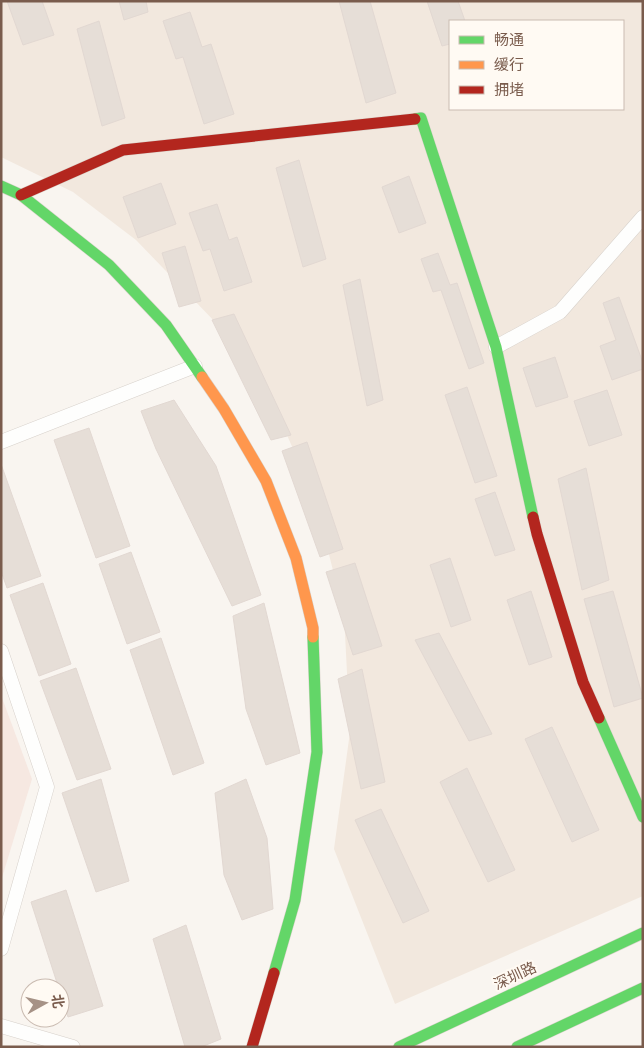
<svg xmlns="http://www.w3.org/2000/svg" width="644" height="1048" font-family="'DejaVu Sans','Noto Sans SC',sans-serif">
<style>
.residential{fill:#f2e8de;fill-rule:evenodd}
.commercial{fill:#f6e8e1}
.building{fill:#e6ded7;stroke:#e2d8d2}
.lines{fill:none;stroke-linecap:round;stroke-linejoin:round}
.street-casing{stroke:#d7d1cb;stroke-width:15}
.fast-casing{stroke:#d9d2cb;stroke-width:12}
.slow-casing{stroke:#d9d2cb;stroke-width:12}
.jam-casing{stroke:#d9d2cb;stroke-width:12}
.street{stroke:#fefefd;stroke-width:14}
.fast{stroke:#63d668;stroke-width:11}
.slow{stroke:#ff974d;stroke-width:11}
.jam{stroke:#b3261e;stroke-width:11}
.labels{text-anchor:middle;stroke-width:4;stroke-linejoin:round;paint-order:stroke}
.street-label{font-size:15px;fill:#7a5c4d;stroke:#fffaf3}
</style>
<rect width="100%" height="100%" fill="#f9f5f0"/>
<path class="residential" d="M1 1H643V896L395 1004 334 849 350 732 344 614 315 499 283 426 219 326 136 240 73 192 1 157ZM450 21H623V109H450Z"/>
<path class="commercial" d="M1 695 32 779 1 881Z"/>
<path class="building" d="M7 1H42L54 35 23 45Z
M119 1H146L148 12 124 20Z
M339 1H370L396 93 366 103Z
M427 1H458L465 21H450V44L442 46Z
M190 12 202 47 211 44 234 114 204 124 183 57 176 59 163 21Z
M99 21 125 118 102 126 77 29Z
M299 160 326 259 303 267 276 168Z
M409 176 426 223 399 233 382 187Z
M161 183 176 224 138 238 123 197Z
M217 204 229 240 237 237 252 282 224 291 210 249 203 251 189 213Z
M185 246 201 301 179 307 162 253Z
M438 253 450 285 457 283 484 363 469 369 441 290 433 292 421 259Z
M360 279 383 400 367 406 343 285Z
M619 297 643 363V369L612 380 600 346 616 340 603 303Z
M234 314 291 435 271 440 212 320Z
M555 357 568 397 536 407 523 368Z
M467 387 497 476 475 483 445 395Z
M607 390 622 435 589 446 574 401Z
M174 400 216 466 261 595 232 606 156 449 141 411Z
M89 428 130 546 96 558 54 440Z
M307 442 343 549 320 557 282 451Z
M1 464 41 576 7 588 1 571Z
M586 468 609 580 582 590 558 479Z
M495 492 515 550 495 556 475 499Z
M131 552 160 632 127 644 99 564Z
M450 558 471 620 451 627 430 565Z
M355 563 382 646 353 655 326 572Z
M43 583 71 664 39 676 10 595Z
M531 591 552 657 529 665 507 600Z
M613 591 643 698 614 707 584 599Z
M264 603 300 753 266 765 246 709 233 616Z
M439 633 492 734 469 741 415 640Z
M161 638 204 763 173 775 130 650Z
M76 668 111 769 77 780 40 681Z
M362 669 385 782 361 789 338 679Z
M552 727 599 830 572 842 525 739Z
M467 768 515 870 488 882 440 782Z
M101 779 129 881 96 892 62 793Z
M246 779 267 838 273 909 242 920 224 875 215 793Z
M381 809 429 911 403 923 355 820Z
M66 890 103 1006 68 1017 31 902Z
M186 925 221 1039 201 1047H185L153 939Z"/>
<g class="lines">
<g class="street-casing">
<path id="street" d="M496 347 560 312 643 217
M1 442 195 366
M1 651 47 787 1 949
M1 1026 73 1047"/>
</g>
<g class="fast-casing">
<path id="fast" d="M415 119 421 118 496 347 533 517
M1 186 21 195 109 265 166 325 202 377
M599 718 643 817
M274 973 295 900 317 752 313 637
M399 1047 643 933
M517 1047 643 988"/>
</g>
<g class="slow-casing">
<path id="slow" d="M202 377 224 409 266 481 296 558 313 628V637"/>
</g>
<g class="jam-casing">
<path id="jam" d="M21 195 123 150 415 119
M533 517 537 534 583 682 599 718
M252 1047 274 973"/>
</g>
<use href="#street" class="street"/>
<use href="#fast" class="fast"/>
<use href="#slow" class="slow"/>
<use href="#jam" class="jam"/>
</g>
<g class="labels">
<g class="street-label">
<text transform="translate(515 976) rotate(-25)" y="5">深圳路</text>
</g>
</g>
<rect width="644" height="1048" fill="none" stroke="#7a5c4d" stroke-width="5"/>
<rect x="449" y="20" width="175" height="90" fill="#fffaf3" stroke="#cabbb1"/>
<rect x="459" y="36" width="25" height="8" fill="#63d668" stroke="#cabbb1"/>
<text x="494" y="45" font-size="15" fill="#7a5c4d">畅通</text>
<rect x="459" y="61" width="25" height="8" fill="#ff974d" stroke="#cabbb1"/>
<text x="494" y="70" font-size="15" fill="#7a5c4d">缓行</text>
<rect x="459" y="86" width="25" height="8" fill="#b3261e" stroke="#cabbb1"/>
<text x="494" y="95" font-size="15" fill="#7a5c4d">拥堵</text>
<g transform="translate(45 1003) rotate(82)"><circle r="24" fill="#fffaf3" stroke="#cabbb1"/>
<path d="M0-4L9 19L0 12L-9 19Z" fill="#a69286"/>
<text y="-8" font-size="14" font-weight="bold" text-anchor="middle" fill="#7a5c4d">北</text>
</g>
</svg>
